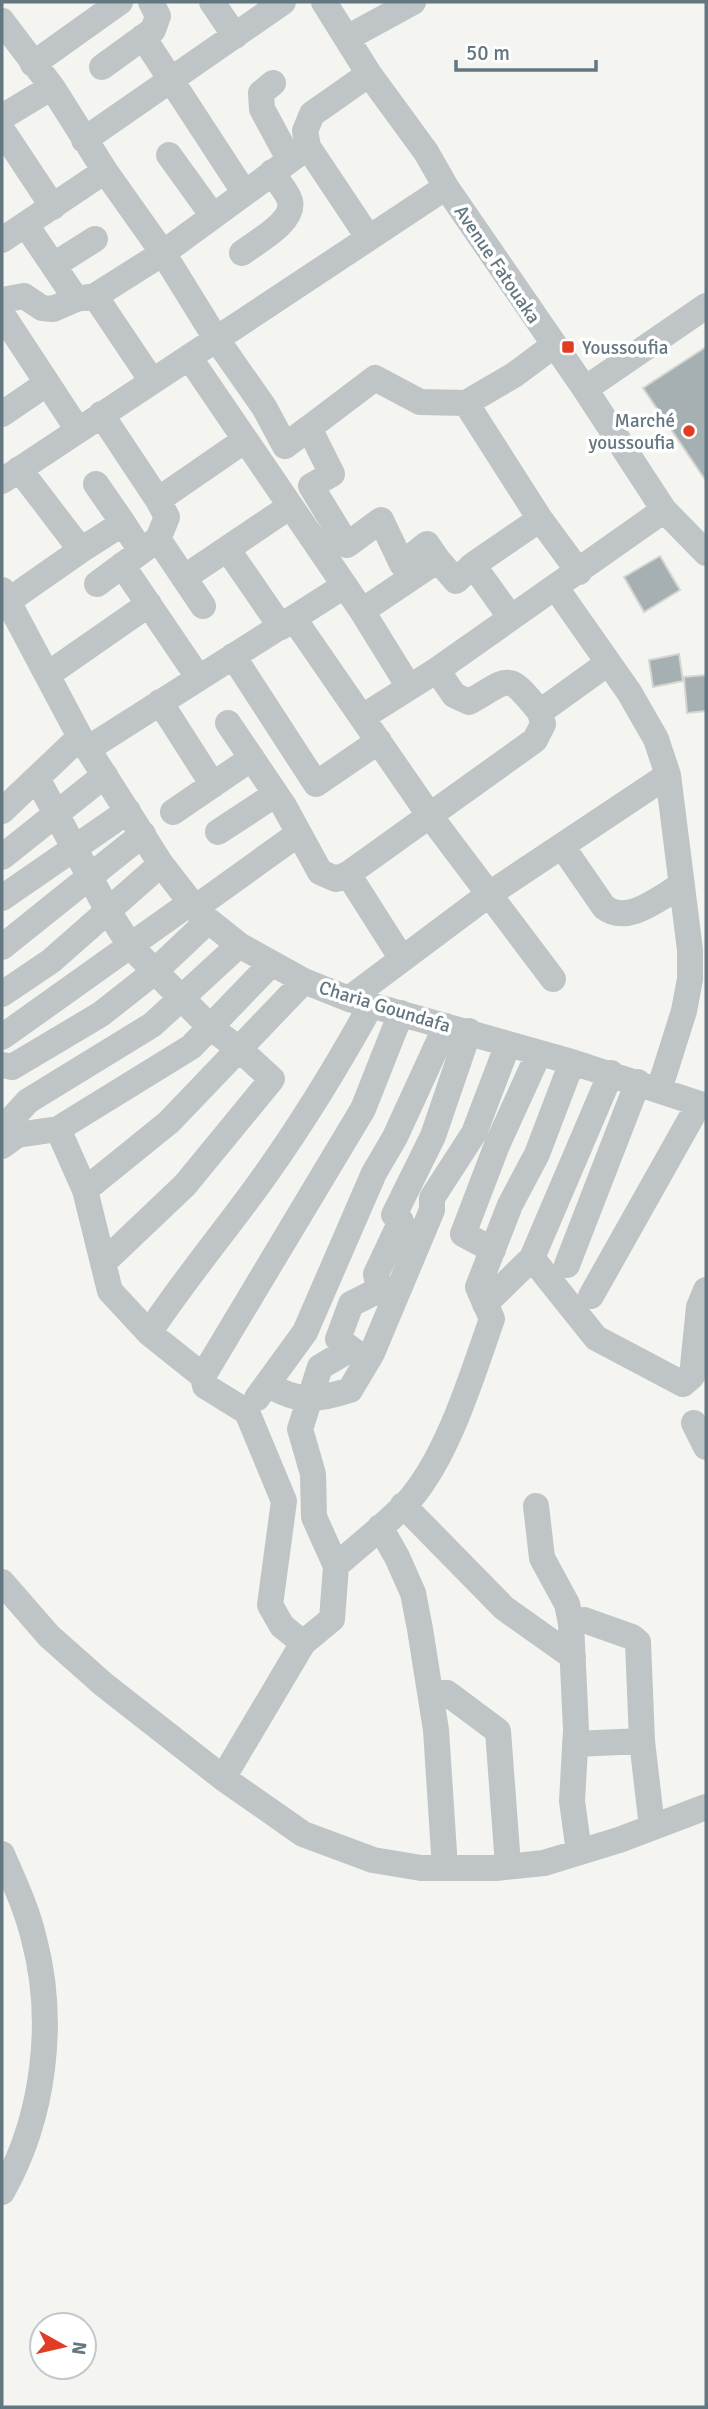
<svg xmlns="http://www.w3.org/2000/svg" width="708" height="2409" font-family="Signika,sans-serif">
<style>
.building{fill:#a6b0b3;stroke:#d5d5d3;stroke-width:2}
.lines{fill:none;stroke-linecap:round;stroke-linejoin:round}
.minor{stroke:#bfc4c6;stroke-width:26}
.poi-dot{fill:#e03d24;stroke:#fff;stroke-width:2.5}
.labels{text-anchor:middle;stroke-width:7;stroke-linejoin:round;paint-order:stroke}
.street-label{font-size:19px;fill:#637781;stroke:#fff}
.poi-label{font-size:19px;fill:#637781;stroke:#fff;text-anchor:start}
</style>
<rect width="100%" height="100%" fill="#f4f4f0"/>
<path class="building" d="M706 347V481L643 388Z
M660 556 680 590 644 612 624 577Z
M679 654 683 681 653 687 649 660Z
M706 675V711L687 713 684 677Z"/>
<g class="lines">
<path class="minor" d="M212 2 235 36
M324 2 369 74 426 152 446 187 585 389 664 510 706 553
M2 21 52 87 105 171 163 253 215 337 264 407 285 446 309 428 332 474 311 486 347 545 381 520 402 564 427 544 438 560
M143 37 244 192
M347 38 413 2
M33 64 120 2
M102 67 153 30 158 16 151 2
M273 83 261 93 262 109 289 159
M2 117 52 87
M2 130 53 207
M84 140 283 2
M308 147 368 237
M169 155 213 216
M26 225 76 299
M2 240 105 171
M242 253C256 242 295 222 290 201 287 191 277 181 272 172
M54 265 95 239
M95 296 152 381
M2 300 24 296 42 308 53 309 76 299 95 296 163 253 308 147 305 131 312 114 369 74
M2 314 78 430
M189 357 362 611 409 687
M585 389 706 306
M2 414 46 384
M101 414 158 500
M309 428 375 378 420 402 466 403
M19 469 81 550 123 523 141 551
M2 481 446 187
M96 484 123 523
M540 519 466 403 514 375 553 346
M158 539 203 606
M228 550 281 627
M122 565 198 677
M185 577 289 507
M97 584 158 539 167 517 158 500 245 440
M556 588 629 692 656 739 668 775 690 950V979L684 1011 659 1090
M2 590 80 737 161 864 199 913 239 945 304 981 349 999 572 1062 706 1106
M8 601 81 550
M362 611 438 560 456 581 473 565
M511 618 473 565 540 519 579 572
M294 619 430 816 553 979
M233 656 316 784 379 741
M437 670 454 695 469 702C512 678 506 671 540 712
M47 675 149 604
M160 702 213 785
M364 716 437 670 664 510
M228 723 284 806 320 872 336 879 348 874
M89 748 344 586
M38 780 108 911 131 947 210 1027 239 1049 272 1079 185 1185 103 1263
M2 811 80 737
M173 812 252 758
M218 832 276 794
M562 846 604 907C628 926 660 897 682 885
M2 857 105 775
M2 898 128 811
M195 908 298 834
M2 947 143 834
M402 959 348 874 535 740 543 724 540 712 608 663
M2 994 51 961 161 864
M349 999 488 895 668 775
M2 1037 190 903
M2 1065 12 1067 101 1014 153 973 208 921
M58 1129 191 1047 271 964
M17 1135 6 1125 28 1101 152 1025 239 945
M2 1146 17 1135 58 1129 85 1190 110 1291 149 1333 203 1376 205 1386 247 1412 284 1501 270 1605 282 1626 303 1643 223 1778
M85 1190 169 1122 304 981
M493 1250 463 1234 497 1145 539 1053
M532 1258 596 1338 683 1384 692 1376 699 1307 706 1290
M567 1265 638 1082
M591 1296 699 1104
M485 1304 532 1258 611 1073
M149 1333C185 1278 228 1228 266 1174 305 1119 339 1063 371 1005
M367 1361 338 1339 351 1304 379 1290 376 1274 401 1221 394 1215 433 1136 469 1031
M203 1376 363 1109 401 1013
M267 1384C298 1403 316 1401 350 1390L372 1353 432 1210V1198L474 1133 508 1044
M257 1398 305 1332 374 1173 395 1137 446 1026
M694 1423 706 1447
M403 1505 504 1608 573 1657
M536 1506 542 1558 567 1604 571 1623 576 1730 572 1801 579 1852
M380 1527 397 1557 413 1593 420 1629 436 1730 445 1868
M336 1566C360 1544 389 1523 411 1498 449 1453 472 1375 492 1319L478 1287 510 1205 537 1154 572 1062
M2 1582 49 1636 103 1684 223 1778 303 1834 373 1860 421 1868H496L544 1863 619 1840 706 1807
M584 1620 632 1637 638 1642 642 1741 652 1827
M303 1643 332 1619 336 1566 314 1517 313 1474 300 1429 320 1367 349 1350
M430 1691 447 1693 498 1731 508 1865
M575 1744 642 1741
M2 1854C14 1882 27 1909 34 1939 56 2022 44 2118 2 2192"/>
</g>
<g class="poi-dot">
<rect x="561" y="340" width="14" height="14" rx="3.5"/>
<circle cx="689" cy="431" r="7"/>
</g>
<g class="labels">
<g class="street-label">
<text transform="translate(498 264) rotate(56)" y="7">Avenue Fatouaka</text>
<text transform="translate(385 1006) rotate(17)" y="7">Charia Goundafa</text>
</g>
<g class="poi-label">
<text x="582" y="354">Youssoufia</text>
<text x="675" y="427" text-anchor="end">Marché<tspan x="675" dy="22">youssoufia</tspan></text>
</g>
</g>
<rect width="708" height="2409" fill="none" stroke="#637781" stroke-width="7"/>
<g transform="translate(63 2346) rotate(98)"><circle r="33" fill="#ffffff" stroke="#c1c9cd" stroke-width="2"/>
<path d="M0-5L12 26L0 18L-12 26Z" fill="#e03d24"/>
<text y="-10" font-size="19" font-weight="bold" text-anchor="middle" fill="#637781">N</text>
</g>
<path d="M456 60v10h140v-10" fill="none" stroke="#637781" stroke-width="3.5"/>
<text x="466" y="60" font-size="21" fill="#637781" stroke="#ffffff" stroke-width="5" paint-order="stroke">50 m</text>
</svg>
